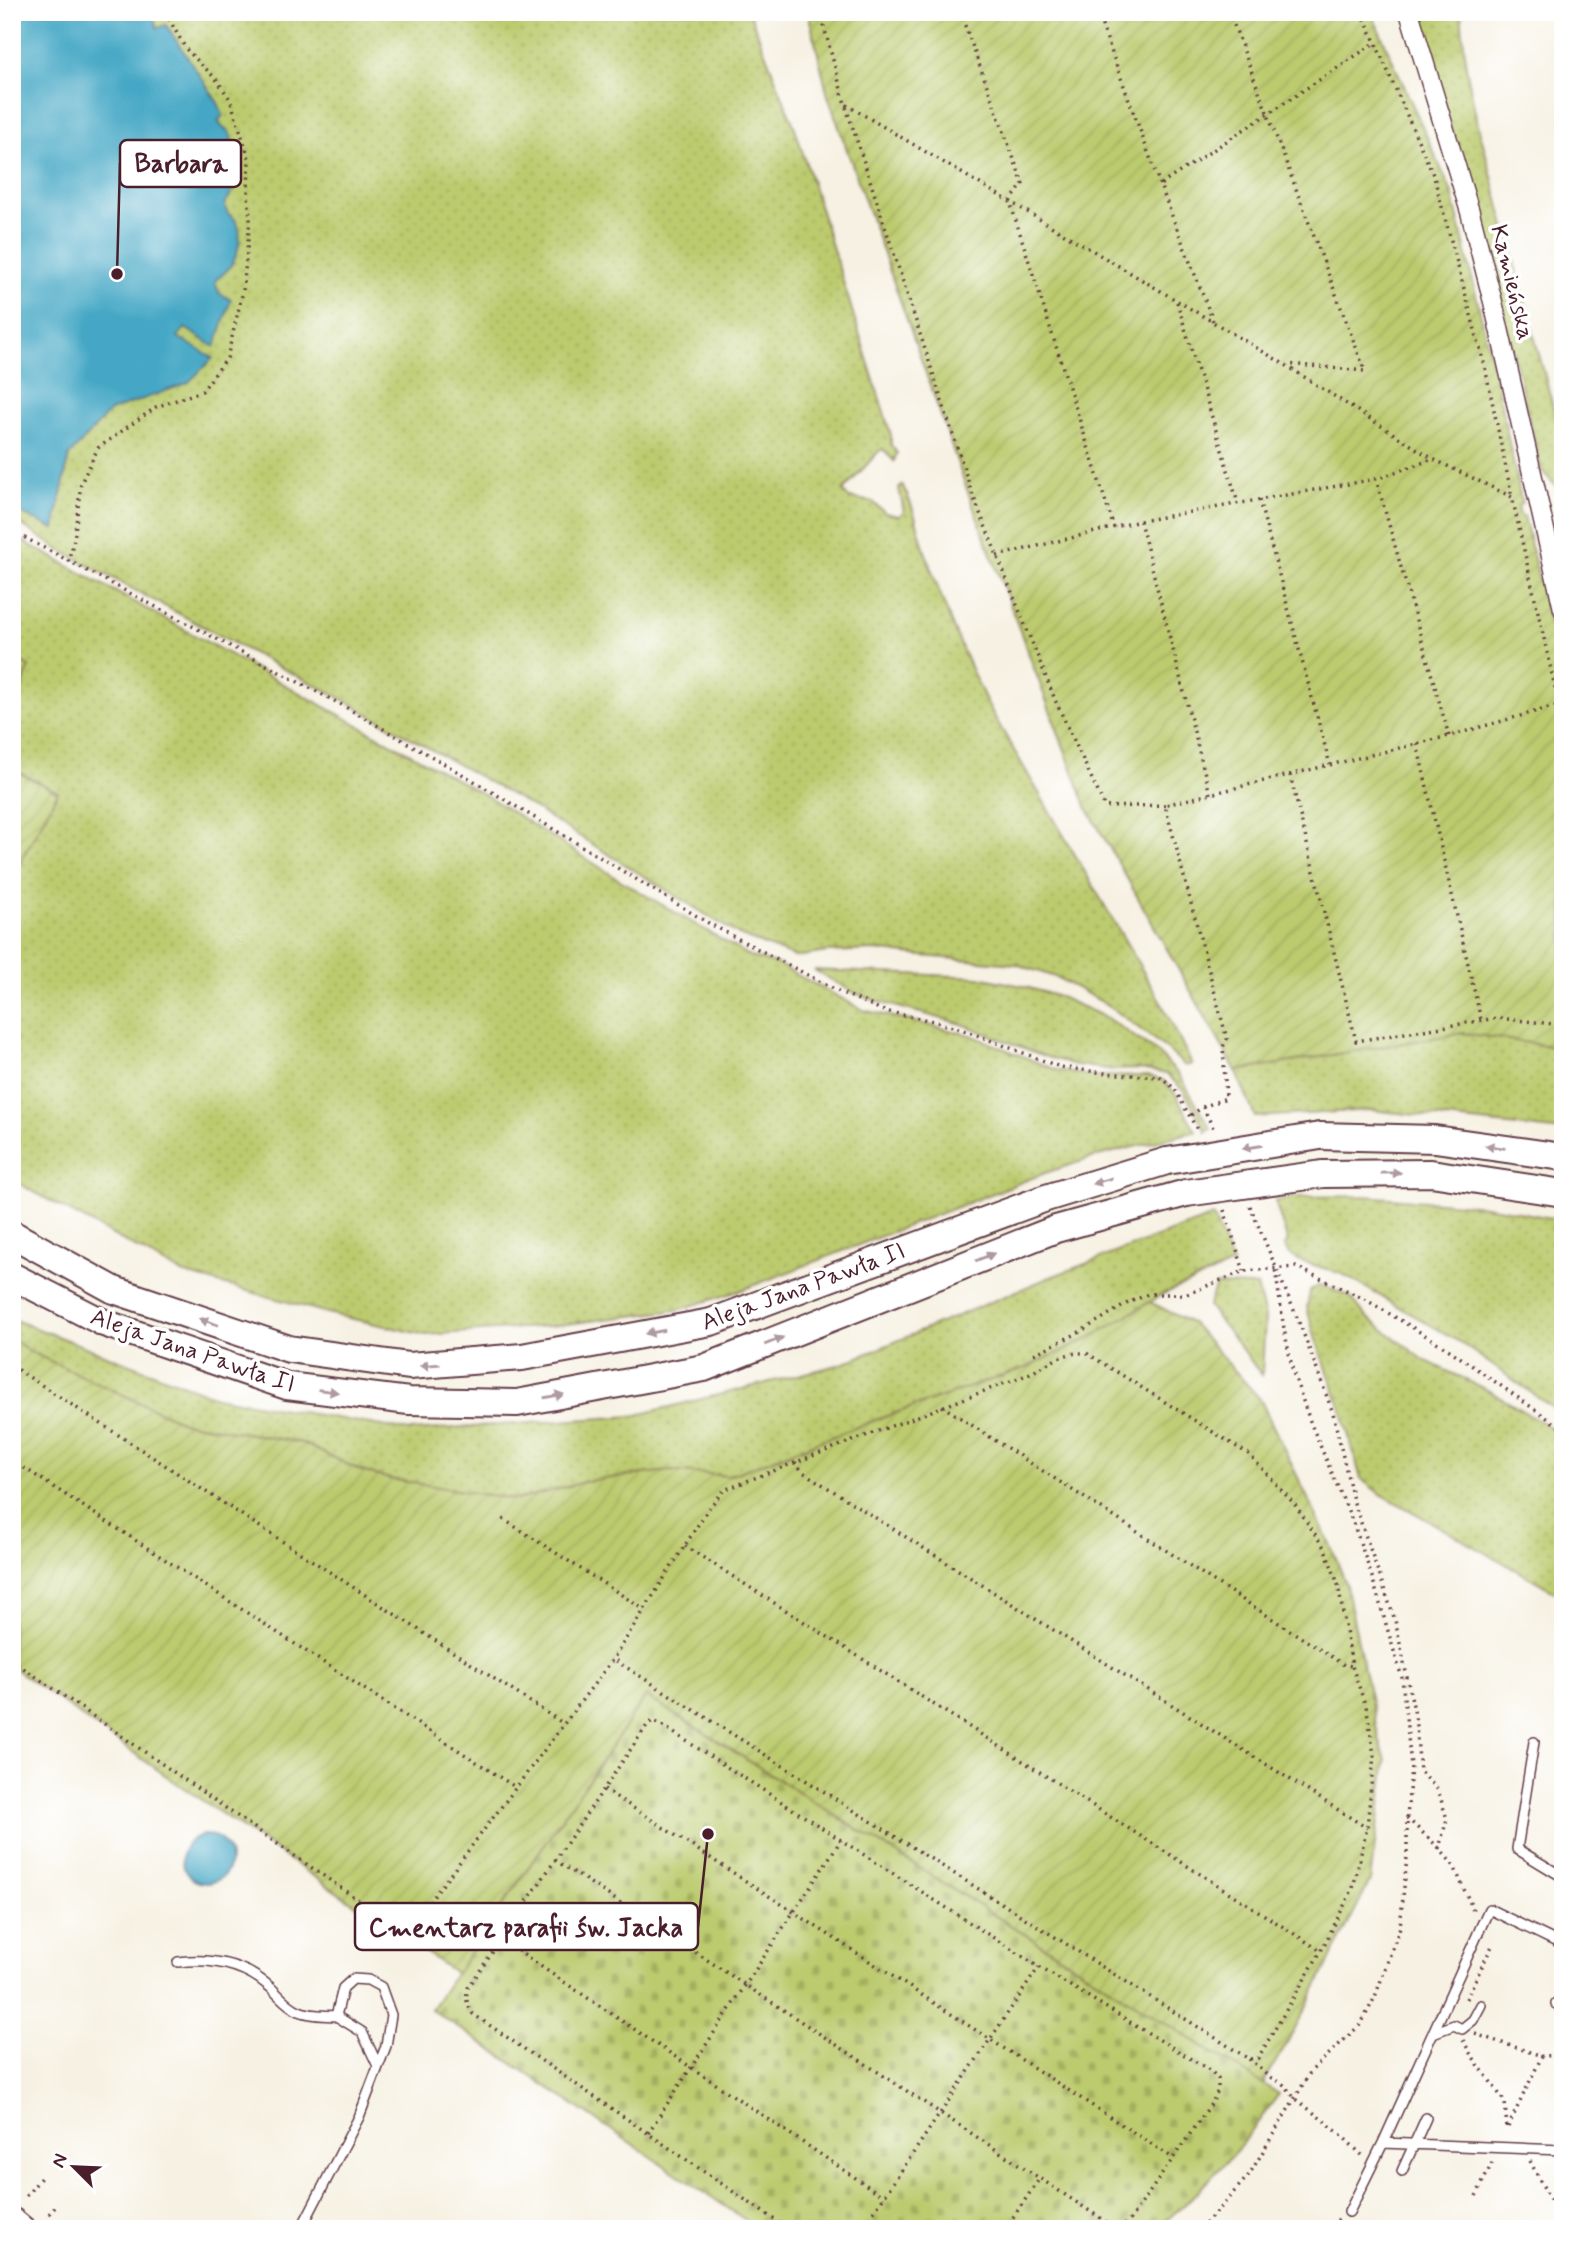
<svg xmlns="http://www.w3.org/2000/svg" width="1575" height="2241" font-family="Mynerve,sans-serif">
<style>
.grass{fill:url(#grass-dots);stroke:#83754c;stroke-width:2}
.cemetery{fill:url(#cemetery-stones);stroke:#83754c;stroke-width:2}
.garden{fill:url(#garden-furrows);stroke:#83754c;stroke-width:2}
.water{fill:#45a7c5;stroke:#486378;stroke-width:2}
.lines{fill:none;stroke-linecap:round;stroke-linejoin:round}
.lane-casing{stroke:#643e46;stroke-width:12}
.street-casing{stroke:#643e46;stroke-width:21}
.secondary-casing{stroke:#643e46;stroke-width:28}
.primary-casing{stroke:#643e46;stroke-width:30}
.path{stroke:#643e46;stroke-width:3.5;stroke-dasharray:2 5;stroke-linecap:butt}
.lane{stroke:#fff;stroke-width:9}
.street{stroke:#fff;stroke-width:18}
.secondary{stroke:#fff;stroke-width:24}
.primary{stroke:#fff;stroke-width:26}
.primary-bridge-casing{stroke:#643e46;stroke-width:30;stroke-linecap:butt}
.primary-bridge{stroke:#fff;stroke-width:26}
.oneway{fill:#ae9aa0}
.labels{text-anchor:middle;stroke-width:7;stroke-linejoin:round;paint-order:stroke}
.street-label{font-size:24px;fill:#4a1f2b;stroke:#fff}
.leader{fill:none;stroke:#4a1f2b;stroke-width:2.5}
.callout-dot{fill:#4a1f2b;stroke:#fff;stroke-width:2.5}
.callout{fill:#fff;stroke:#4a1f2b;stroke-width:2.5}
.callout-label{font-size:26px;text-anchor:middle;font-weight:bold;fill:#4a1f2b}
</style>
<defs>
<pattern id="grass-dots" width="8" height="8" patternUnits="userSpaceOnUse" patternTransform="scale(1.75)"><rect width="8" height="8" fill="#bccb6e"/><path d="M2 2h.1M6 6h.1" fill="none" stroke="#a3ae5f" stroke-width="1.8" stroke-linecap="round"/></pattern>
<pattern id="cemetery-stones" width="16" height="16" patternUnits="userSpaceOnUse" patternTransform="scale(1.75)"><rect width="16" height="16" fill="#bccb6e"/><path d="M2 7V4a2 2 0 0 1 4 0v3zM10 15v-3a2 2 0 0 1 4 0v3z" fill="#a3ae5f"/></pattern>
<pattern id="garden-furrows" width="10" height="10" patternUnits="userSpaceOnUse" patternTransform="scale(1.75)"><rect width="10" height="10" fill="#bccb6e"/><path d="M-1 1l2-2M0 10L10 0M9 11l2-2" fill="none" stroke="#a3ae5f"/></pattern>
</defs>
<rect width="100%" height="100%" fill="#fff"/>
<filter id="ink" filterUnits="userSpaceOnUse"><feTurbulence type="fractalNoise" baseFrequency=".0143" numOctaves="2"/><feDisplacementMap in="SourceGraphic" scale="14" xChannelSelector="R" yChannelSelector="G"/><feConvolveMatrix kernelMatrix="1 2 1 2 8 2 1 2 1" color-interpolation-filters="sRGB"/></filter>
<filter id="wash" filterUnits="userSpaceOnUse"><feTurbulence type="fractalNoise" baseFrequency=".00686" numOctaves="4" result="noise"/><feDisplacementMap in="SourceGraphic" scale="28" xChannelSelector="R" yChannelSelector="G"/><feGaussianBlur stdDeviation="1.57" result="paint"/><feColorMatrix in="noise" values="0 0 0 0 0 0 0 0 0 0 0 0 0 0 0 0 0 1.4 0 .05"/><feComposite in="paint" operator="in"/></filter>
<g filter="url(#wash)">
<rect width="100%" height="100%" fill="#f6f1e2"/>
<path class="grass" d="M12 12H749L795 128 891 435V445L897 453 894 461 883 449 879 451 843 491 849 498 873 502 885 513 899 516 904 512 899 488 902 485C914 505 918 529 925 551 944 607 966 663 994 716L1162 1004 1192 1064 1185 1066 1168 1050 1108 1005 1058 978 1016 964 922 956 875 950 827 952 795 957 739 935 524 802 331 693 258 656 56 548 12 518Z
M1417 12H1461L1466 67 1476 117 1557 422 1563 432V517L1558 488 1542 471 1500 299Z
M12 535 489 797 620 880 751 957 777 964 863 1010 971 1035 1056 1070 1091 1076H1147L1163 1080 1175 1093 1196 1131 1098 1156 1045 1173 739 1291 678 1310 550 1326 426 1335 335 1315 182 1273 12 1180V877L57 793 12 769V721L29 667 12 658Z
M814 970 978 977 1023 986 1060 997 1105 1017 1157 1052 1180 1076 1211 1129 1206 1131 1184 1091 1167 1074 1140 1069 1114 1070 1076 1065 1044 1056 962 1024 876 1001 855 993Z
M1463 1033 1563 1048V1131L1371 1110 1255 1117 1236 1071Z
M1366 1196 1486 1206 1563 1220V1415L1458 1341 1342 1274 1298 1260 1288 1253 1284 1245 1288 1242 1275 1201 1296 1197Z
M1213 1216 1233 1264 1163 1294 1086 1340 1028 1367 873 1421 728 1476 669 1471 588 1481 517 1500 390 1479 361 1471 302 1443 182 1422 28 1351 12 1337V1319L216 1397 410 1431 633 1416 842 1364 1048 1278Z
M1216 1285 1257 1286 1265 1317 1262 1375 1208 1306Z
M1320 1285 1350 1296 1366 1316 1424 1360 1491 1392 1563 1435V1596L1379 1493 1361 1479 1340 1405 1315 1337 1307 1308 1310 1291Z"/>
<path class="cemetery" d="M646 1696 1263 2084 1279 2094 1233 2155 1185 2204 1156 2229H759L431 2009Z"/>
<path class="garden" d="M808 12H1371L1452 193 1494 371 1522 504 1518 505 1520 516H1524L1563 682V1048L1463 1033 1236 1071 1086 806 971 501 828 96Z
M12 658 29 667 12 721Z
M12 769 58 792 12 877Z
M1150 1302 1193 1324 1260 1399 1329 1542 1345 1581 1379 1739 1386 1760 1370 1881 1295 2029 1263 2084 646 1696 456 1973 172 1780 12 1667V1337L28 1351 182 1422 302 1443 361 1471 390 1479 517 1500 588 1481 669 1471 729 1476 873 1421 1028 1367 1086 1340Z"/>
<path class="water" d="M12 12H152L157 28 166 25 218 103 223 115 218 121 223 128 229 131C238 157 243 182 224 204L228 214C246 223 240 251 231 265 227 272 220 276 215 281L219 293 231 300 215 347 185 328 178 337 213 358 188 383 110 411 69 456 54 529 12 509Z
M182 1859a24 24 0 1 1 48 0a24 24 0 1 1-48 0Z"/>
</g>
<g filter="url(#ink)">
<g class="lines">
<g class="lane-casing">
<path id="lane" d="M1534 1742 1517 1849 1563 1877
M178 1962C211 1958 244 1964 270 1987 279 1995 287 2006 299 2011 310 2016 324 2015 336 2016
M1556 2004 1563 2007
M1433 2033 1454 2025 1462 2029 1473 2020 1481 2005
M1383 2143 1489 1909 1563 1945
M1402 2171 1426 2118
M1349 2212 1383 2143 1563 2150
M301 2229 359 2117 386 2046 391 2015 381 1987 368 1980 353 1979 343 1988 336 2016 362 2032 378 2066"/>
</g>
<g class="street-casing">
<path id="street" d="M1409 12 1470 212 1493 302 1563 609"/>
</g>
<g class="secondary-casing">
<path id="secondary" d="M12 2220 23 2229"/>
</g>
<g class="primary-casing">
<path id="primary" d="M1320 1136 1435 1139 1563 1157
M1323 1174 1431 1173 1563 1193
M12 1234 114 1290 289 1349 409 1366 522 1357 711 1322 1046 1198 1167 1161
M12 1276 104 1323 287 1386 409 1401 517 1403 704 1368 1056 1229 1186 1193"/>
</g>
<path class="path" d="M820 12 845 104
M960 12 1023 184 1010 202 1114 528
M1097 12 1160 185
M1229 12 1365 371 1287 364
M1362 12 1434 177 1485 367 1512 497
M1177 302 1238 503
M1213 321 1160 185 1375 43
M1259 500 1330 765
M1140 521 1376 479
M12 531 340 704 469 778 710 924 840 992 884 1011 933 1021 969 1032 1060 1067 1104 1073 1161 1077 1174 1088 1199 1133
M997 556 1140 521 1210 794
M68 562 74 540 81 483 98 448 156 407 202 391 227 358 243 291 250 219 248 194 249 158 230 99 216 79 186 49 165 12
M1449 736 1376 479 1433 459 1512 497 1559 705
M1417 744 1481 1020
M1290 775 1356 1041 1497 1018 1563 1025
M1165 805 1105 807 1056 702 972 493 845 104 1284 364 1433 459
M1203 1107 1215 1132
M1191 1115 1203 1107 1226 1098 1223 1047 1227 1039 1165 805 1449 736 1559 705 1563 717
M1250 1206 1301 1327 1333 1413 1353 1500 1395 1620 1415 1715 1420 1771 1438 1790 1447 1819 1439 1848 1454 1866 1473 1910
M1224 1210 1244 1271
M1034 1354 1078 1333 1128 1303 1148 1294H1187L1244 1271 1296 1267 1363 1298 1410 1326 1451 1351 1563 1429
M12 1366 564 1724
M942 1406 1344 1665 1352 1666
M12 1460 515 1787
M795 1462 803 1472 1367 1828
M503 1519 645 1610
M685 1546 1321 1951
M12 1660 406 1933 613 1659 708 1509 724 1490C824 1451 924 1414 1024 1376 1044 1368 1066 1348 1088 1354L1250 1455 1296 1506 1325 1549 1338 1584 1352 1666 1367 1710 1374 1755 1367 1828 1353 1888 1321 1951 1258 2058 1249 2059 613 1659
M604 1789 1173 2158
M1407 1818 1439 1848
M555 1860 1111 2225 1120 2227 1128 2223 1213 2101 1218 2090V2079L1211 2071 1039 1967 660 1724 653 1721 648 1724 468 1988C465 1999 467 2004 473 2014L788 2229
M500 1939 884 2197
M1466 1999 1492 1946
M1475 2034 1542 2056
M1463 2040 1470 2053 1505 2102 1507 2130
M1249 2059 1268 2076 1284 2085 1295 2098 1339 2133 1363 2156
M1508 2127 1542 2056 1563 2055
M648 2133 841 1840
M1530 2161 1563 2225
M26 2196 43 2175
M1476 2196 1494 2159
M49 2214 56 2206
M862 2229 1039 1967
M1005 2229 1040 2178
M1201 2229 1249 2175 1311 2071 1361 2024 1375 1997 1400 1927 1407 1857V1818L1411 1766 1402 1678 1372 1577 1354 1525 1311 1424 1293 1372 1284 1329 1275 1268
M1326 2229 1339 2219"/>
<use href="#lane" class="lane"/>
<use href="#street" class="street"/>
<use href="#secondary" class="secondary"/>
<use href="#primary" class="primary"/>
<g class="primary-bridge-casing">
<path id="primary-bridge" d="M1167 1161 1320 1136
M1186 1193 1323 1174"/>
</g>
<use href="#primary-bridge" class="primary-bridge"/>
</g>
<defs><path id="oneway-solid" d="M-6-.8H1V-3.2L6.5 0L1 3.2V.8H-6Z" transform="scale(1.75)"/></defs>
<g class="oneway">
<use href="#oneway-solid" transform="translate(1252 1147) rotate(171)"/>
<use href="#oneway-solid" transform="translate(1495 1147) rotate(-172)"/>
<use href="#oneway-solid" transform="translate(1391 1173) rotate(-1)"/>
<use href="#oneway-solid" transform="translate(1102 1181) rotate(163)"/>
<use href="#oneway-solid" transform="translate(985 1257) rotate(-22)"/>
<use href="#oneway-solid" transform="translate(209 1322) rotate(-161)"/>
<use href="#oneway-solid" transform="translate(655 1332) rotate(170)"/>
<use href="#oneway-solid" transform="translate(774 1341) rotate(-22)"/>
<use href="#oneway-solid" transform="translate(430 1365) rotate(175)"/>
<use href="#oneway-solid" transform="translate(328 1391) rotate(7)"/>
<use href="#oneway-solid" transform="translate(554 1396) rotate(-10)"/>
</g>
</g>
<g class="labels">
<g class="street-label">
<text transform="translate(1513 282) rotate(76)" y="8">Kamieńska</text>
<text transform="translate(803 1286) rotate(-20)" y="8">Aleja Jana Pawła II</text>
<text transform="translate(193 1350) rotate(19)" y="8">Aleja Jana Pawła II</text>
</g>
</g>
<path class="leader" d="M117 274L120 163M708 1834L698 1927"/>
<g class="callout-dot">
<circle cx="117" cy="274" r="7"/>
<circle cx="708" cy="1834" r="7"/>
</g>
<g class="callout">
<rect x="120" y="140" width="121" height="47" rx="7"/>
<rect x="355" y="1903" width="343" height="47" rx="7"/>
</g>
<g class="callout-label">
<text x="181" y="172">Barbara</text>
<text x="526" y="1936">Cmentarz parafii św. Jacka</text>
</g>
<rect width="1575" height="2241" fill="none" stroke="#fff" stroke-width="42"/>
<g transform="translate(74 2167) rotate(294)" stroke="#ffffff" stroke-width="5" paint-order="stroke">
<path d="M0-5L12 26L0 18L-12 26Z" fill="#4a1f2b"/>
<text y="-10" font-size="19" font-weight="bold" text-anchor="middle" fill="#4a1f2b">N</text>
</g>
</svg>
